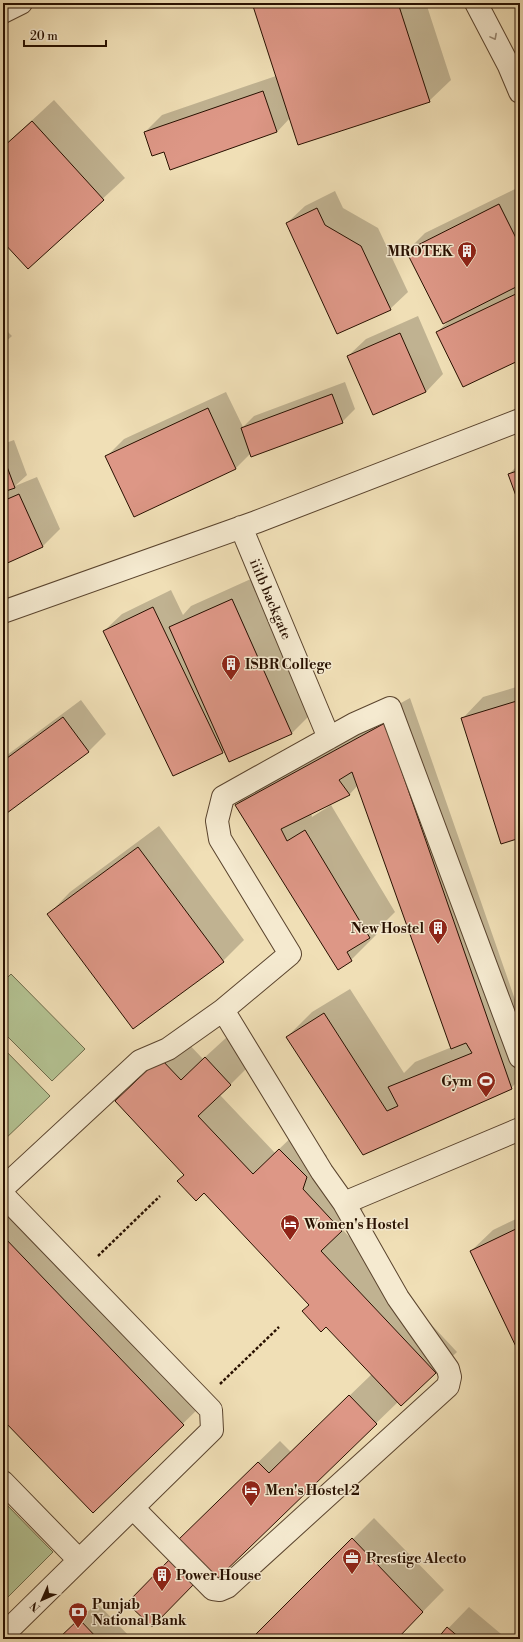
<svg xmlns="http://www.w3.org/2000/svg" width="523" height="1642" font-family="'Libre Bodoni',serif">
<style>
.green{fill:#b4c393;stroke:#6e6a4a}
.shadow{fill:#0003}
.building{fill:#dd9786;stroke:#281000}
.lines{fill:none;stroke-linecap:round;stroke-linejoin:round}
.minor-casing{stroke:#5a442e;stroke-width:24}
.path{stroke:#281000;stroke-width:2.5;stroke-dasharray:3 2;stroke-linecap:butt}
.minor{stroke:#f5ead0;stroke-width:22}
.oneway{stroke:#998872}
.labels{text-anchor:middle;stroke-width:3;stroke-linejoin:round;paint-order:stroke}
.poi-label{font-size:14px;font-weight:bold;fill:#281000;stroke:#f5ead0;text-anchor:start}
.street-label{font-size:14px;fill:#281000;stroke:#f5ead0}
</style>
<rect width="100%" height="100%" fill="#f0dfb6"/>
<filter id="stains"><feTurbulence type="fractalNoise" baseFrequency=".005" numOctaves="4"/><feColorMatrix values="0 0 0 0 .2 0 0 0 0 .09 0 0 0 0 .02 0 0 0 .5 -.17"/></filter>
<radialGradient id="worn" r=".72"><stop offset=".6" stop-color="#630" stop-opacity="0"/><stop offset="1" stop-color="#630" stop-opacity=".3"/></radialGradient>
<path class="green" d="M11 974 85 1049 52 1081 3 1032V982Z
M3 1048 50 1096 3 1141Z
M3 1501 53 1552 3 1602Z"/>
<path class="shadow" d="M253 3H426L451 80 429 101 290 118 277 132 164 150 145 132 162 115 276 76Z
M54 100 125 178 28 268 3 241V147Z
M517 188 520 194V359L437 332 450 320 407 251 425 233Z
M335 191 343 208 378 228 408 292 390 309 287 223 305 206Z
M418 316 443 374 426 392 348 356 366 339Z
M3 327 12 336 3 344Z
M345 382 355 409 342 422 251 453 236 468 134 515 107 456 124 439 226 392 243 427 254 416Z
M14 440 27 475 15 486 37 477 60 529 42 547 3 564V444Z
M520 463V504L509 474Z
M253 578 313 712 292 733 230 761 225 750 222 752 104 631 122 614 171 590 183 615 191 606Z
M520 686V837L462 719 483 697Z
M410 698 520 1014V1079L511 1088 363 1154 287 1037 312 1012 350 989 404 1073 415 1062 452 1047 358 785 349 795 311 813 312 817 331 805 395 912 375 932 377 934 351 960 236 805 261 780Z
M81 700 106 734 89 751 3 815V758Z
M159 826 244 940 223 961 49 914 70 892Z
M182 1037 203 1059 227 1037 252 1063 220 1095 275 1153 301 1128 327 1156 323 1167 363 1209 342 1229 457 1352 435 1373 398 1402 214 1580 183 1548 198 1521 280 1441 291 1452 372 1374 310 1304 116 1101Z
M3 1201 201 1406 93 1511 3 1418Z
M520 1217V1353L471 1251 493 1230Z
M374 1518 444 1590 396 1639H253Z
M97 1603 132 1639H59Z
M469 1607 507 1639H438Z"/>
<path class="building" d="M252 3H398L430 102 298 145Z
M263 91 277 132 170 170 164 152 152 156 144 132Z
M32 121 104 200 28 269 3 242V147Z
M499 204 520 246V285L443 324 406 251Z
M317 208 325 225 361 246 391 310 337 334 286 223Z
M520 292V360L463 387 436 332Z
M400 333 426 392 373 415 347 356Z
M332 394 343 423 251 457 241 428Z
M208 408 236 469 134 517 105 456Z
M3 456 15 488 3 492Z
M520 470V507L508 474Z
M19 494 43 547 3 565V501Z
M232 599 292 734 229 762 169 627Z
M153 607 223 753 173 776 103 631Z
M520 700V838L501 844 461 718Z
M63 717 89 752 3 816V761Z
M385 723 512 1089 363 1155 286 1037 324 1013 387 1111 398 1106 388 1087 472 1053 466 1043 451 1049 352 772 339 780 350 795 281 829 287 841 305 830 370 938 347 952 352 961 338 970 235 805Z
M138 847 224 962 133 1029 47 914Z
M205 1057 231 1085 198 1116 253 1174 279 1149 307 1177 303 1189 342 1231 321 1251 436 1373 401 1406 326 1327 321 1332 302 1311 309 1305 204 1193 196 1201 177 1181 184 1175 115 1101 160 1058 181 1080Z
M520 1227V1355L470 1251Z
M3 1236 184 1425 93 1513 3 1420Z
M349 1395 377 1424 214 1582 176 1542 258 1462 269 1473Z
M352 1538 423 1612 397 1639H251Z
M172 1557 197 1581 152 1627 127 1603Z
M79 1619 98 1639H58Z
M447 1627 461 1639H437Z"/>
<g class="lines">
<g class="minor-casing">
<path id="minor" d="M476 3 509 66 520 92
M3 12 21 3
M241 527 329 738
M3 612 256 522 520 420
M223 1010 290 954 220 839 217 821 223 797 354 724 390 708 520 1057
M3 1188 140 1061 168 1049 223 1010 322 1172 344 1203 398 1298 448 1369 450 1377 448 1386 227 1587 220 1590 213 1589 133 1508
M3 1195 211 1410 212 1430 3 1635
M344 1203 520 1129
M3 1482 79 1560"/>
</g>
<path class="path" d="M98 1256 160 1196
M220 1384 279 1327"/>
<use href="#minor" class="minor"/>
</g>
<defs><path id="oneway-chevron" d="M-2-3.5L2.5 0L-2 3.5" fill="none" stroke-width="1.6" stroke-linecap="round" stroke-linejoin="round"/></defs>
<use class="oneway" href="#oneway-chevron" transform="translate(494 37) rotate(62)"/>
<defs>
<g id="building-pin" transform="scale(1)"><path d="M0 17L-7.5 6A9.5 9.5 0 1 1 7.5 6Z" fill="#8f2418" stroke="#f5ead0"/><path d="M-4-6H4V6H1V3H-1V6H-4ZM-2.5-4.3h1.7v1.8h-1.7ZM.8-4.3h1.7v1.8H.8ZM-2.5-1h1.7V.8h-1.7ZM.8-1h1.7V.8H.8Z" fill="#fff"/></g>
<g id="stadium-pin" transform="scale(1)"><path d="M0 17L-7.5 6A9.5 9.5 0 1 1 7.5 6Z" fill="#8f2418" stroke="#f5ead0"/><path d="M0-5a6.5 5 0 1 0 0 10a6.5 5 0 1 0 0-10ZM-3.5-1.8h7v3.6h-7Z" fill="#fff"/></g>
<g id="hotel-pin" transform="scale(1)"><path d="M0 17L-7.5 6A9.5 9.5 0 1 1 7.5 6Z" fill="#8f2418" stroke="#f5ead0"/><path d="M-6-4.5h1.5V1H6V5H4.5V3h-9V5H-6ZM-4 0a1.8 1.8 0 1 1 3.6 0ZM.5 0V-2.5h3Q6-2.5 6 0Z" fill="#fff"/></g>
<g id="office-pin" transform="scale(1)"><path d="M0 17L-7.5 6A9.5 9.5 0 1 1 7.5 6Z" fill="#8f2418" stroke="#f5ead0"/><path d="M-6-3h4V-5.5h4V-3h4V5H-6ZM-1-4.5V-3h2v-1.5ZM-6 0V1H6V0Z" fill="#fff"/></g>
<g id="bank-pin" transform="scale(1)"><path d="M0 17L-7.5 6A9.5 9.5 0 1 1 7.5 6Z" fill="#8f2418" stroke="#f5ead0"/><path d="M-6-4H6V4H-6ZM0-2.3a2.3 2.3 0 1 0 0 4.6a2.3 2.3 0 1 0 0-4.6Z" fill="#fff"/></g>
</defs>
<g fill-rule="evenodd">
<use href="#building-pin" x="467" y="251"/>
<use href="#building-pin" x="231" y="664"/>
<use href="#building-pin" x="438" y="928"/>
<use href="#stadium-pin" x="486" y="1081"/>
<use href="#hotel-pin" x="290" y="1224"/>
<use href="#hotel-pin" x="251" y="1490"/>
<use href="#office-pin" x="352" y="1558"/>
<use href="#building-pin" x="162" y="1575"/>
<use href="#bank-pin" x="78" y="1612"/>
</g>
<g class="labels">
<g class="poi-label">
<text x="453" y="256" text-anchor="end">MROTEK</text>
<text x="245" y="669">ISBR College</text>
<text x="424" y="933" text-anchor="end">New Hostel</text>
<text x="472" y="1086" text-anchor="end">Gym</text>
<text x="304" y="1229">Women's Hostel</text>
<text x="265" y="1495">Men's Hostel 2</text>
<text x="366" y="1563">Prestige Alecto</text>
<text x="176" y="1580">Power House</text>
<text x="92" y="1609">Punjab<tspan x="92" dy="16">National Bank</tspan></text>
</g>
<g class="street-label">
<text transform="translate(271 599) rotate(67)" y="5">iiitb backgate</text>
</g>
</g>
<rect width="523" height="1642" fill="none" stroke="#f0dfb6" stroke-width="16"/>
<rect x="4" y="4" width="515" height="1634" fill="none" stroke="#281000" stroke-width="2"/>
<rect x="8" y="8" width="507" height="1626" fill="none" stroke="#281000"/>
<g transform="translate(42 1600) rotate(225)" stroke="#f5ead0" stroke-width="3" paint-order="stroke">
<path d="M0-3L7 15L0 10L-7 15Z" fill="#281000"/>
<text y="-6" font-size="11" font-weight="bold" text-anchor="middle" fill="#281000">N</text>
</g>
<path d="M24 40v6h82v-6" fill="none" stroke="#281000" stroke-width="2"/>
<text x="30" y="40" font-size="12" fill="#281000" stroke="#f5ead0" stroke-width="3" paint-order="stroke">20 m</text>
<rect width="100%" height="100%" filter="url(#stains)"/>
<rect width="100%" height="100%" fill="url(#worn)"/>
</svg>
